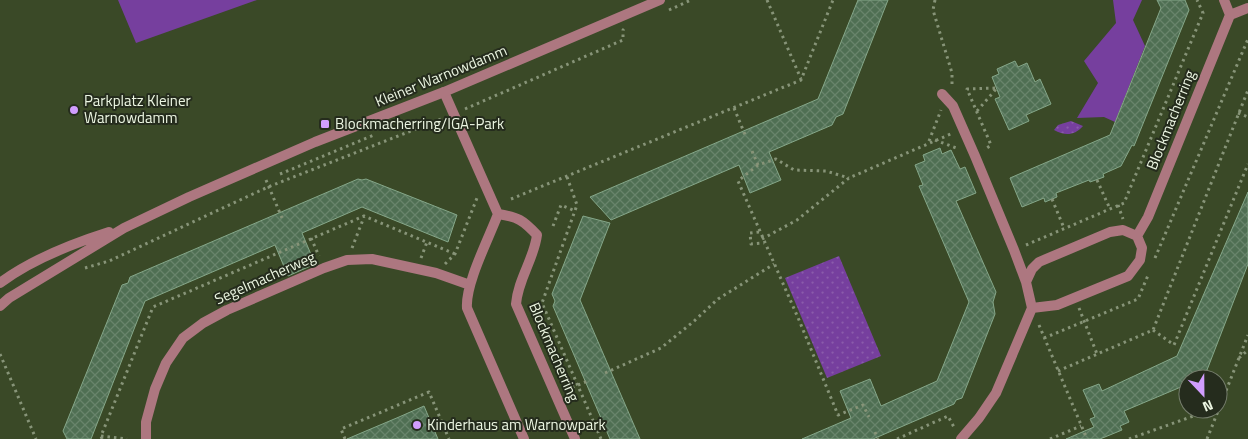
<svg xmlns="http://www.w3.org/2000/svg" width="1248" height="439" font-family="'Titillium Web',sans-serif">
<style>
.grass{fill:#763f9e}
.park{fill:url(#park-dots)}
.building{fill:url(#building-cross-hatch);stroke:#85a789}
.lines{fill:none;stroke-linecap:round;stroke-linejoin:round}
.path{stroke:#879478;stroke-width:3;stroke-dasharray:2.5 4;stroke-linecap:butt}
.minor{stroke:#ad7780;stroke-width:10}
.tertiary{stroke:#ad7780;stroke-width:10}
.poi-dot{fill:#d19dfe;stroke:#252c1d;stroke-width:2}
.labels{text-anchor:middle;stroke-width:4;stroke-linejoin:round;paint-order:stroke}
.street-label{font-size:15px;fill:#ecf6e2;stroke:#252c1d}
.poi-label{font-size:15px;fill:#ecf6e2;stroke:#252c1d;text-anchor:start}
</style>
<defs>
<pattern id="park-dots" width="8" height="8" patternUnits="userSpaceOnUse" patternTransform="scale(1.25)"><rect width="8" height="8" fill="#763f9e"/><path d="M2 2h.1M6 6h.1" fill="none" stroke="#8a5bab" stroke-width="1.8" stroke-linecap="round"/></pattern>
<pattern id="building-cross-hatch" width="8" height="8" patternUnits="userSpaceOnUse" patternTransform="scale(1.25)"><rect width="8" height="8" fill="#4f6f53"/><path d="M0 0l8 8M0 8l8-8" fill="none" stroke="#68846b"/></pattern>
</defs>
<rect width="100%" height="100%" fill="#3a4927"/>
<path class="grass" d="M118 0H257L136 43Z
M1113 0H1142L1133 20 1145 46 1115 122 1104 117 1077 118 1098 83 1084 61 1116 23Z"/>
<path class="park" d="M1071 121 1083 126C1074 136 1065 136 1054 130L1058 125Z
M839 256 881 356 827 378 785 278Z"/>
<path class="building" d="M858 0H888L843 114 836 117 832 125 769 152 781 180 750 193 739 165 611 220 590 197 818 99Z
M1157 0H1185L1189 10 1134 146 1132 145 1121 166 1103 174 1104 177 1090 182 1089 180 1056 193 1057 197 1045 202 1044 198 1022 207 1010 178 1110 135 1161 8Z
M1015 61 1018 67 1027 63 1035 82 1040 79 1051 104 1026 115 1029 121 1009 130 995 99 1000 97 992 77 999 74 997 69Z
M940 148 942 154 951 150 960 169 965 167 976 193 956 201 996 292 993 302 995 314 962 398 956 400 954 404 873 439H802L851 418 840 391 870 379 881 406 937 381 969 302 919 186 923 185 915 165 925 161 923 155Z
M358 179 362 180 366 179 457 215 448 242 362 207 302 233 315 264 288 276 275 245 145 301 91 439H67L63 431 122 285 128 283 130 277Z
M1248 192V264L1207 370 1199 374 1197 379H1188V384L1124 411 1129 422 1120 426 1122 430 1100 439H1066L1094 427 1090 419 1095 417 1083 390 1099 384 1102 391 1177 356Z
M583 216 610 223 580 300 640 439H610L553 306 555 301 552 294Z
M424 406 438 439H347L399 417Z"/>
<g class="lines">
<path class="path" d="M767 0 801 79
M935 0 933 10 952 73V87
M669 10 691 0
M734 108 746 137
M465 109 623 40V30L624 29
M977 111 997 88 967 89 991 145 984 150
M1238 113 1248 117
M935 140 959 149
M929 141 941 110
M752 151 758 165 776 159 794 170 826 171 849 178
M758 165 738 181 799 320 838 415 863 405 869 417
M280 174 374 135
M567 177 577 205 542 303 601 439
M266 180 282 218
M1097 180 1110 209
M511 199 801 80 833 0
M1052 199 1064 228
M1118 205 1123 219
M553 226 561 205 575 211
M759 232 750 233 751 244 764 243
M311 238 319 256
M762 239 797 220 849 178 953 133
M1026 245 1124 203 1203 13 1197 0
M352 248 364 217
M421 258 427 242
M1155 258 1248 39
M445 264 455 254 477 198
M85 268 109 261 268 187 444 118
M1079 308 1097 354
M1039 325 1087 439
M1153 330 1174 345 1248 164
M1044 338 1138 299 1149 273
M0 354 36 439
M1239 358 1248 350
M1058 371 1153 330 1248 90
M605 373 661 348 693 322 718 299 774 264
M566 390 590 380
M875 432 878 439
M101 436 127 439
M102 439 101 436 153 307 364 216 455 254
M345 439 341 429 429 392 449 439
M897 439 948 416 955 429
M1050 439 1081 426
M1129 439 1213 409
M1207 439 1248 335"/>
<path class="minor" d="M1224 0 1230 15
M444 92 498 214C489 238 465 284 467 308L524 439
M942 94 953 106 975 156 1014 250 1026 282 1032 308 996 393 979 418 961 439
M498 214C518 217 523 220 537 235 534 259 518 279 516 304L575 439
M1137 236 1148 217 1230 15 1248 8
M1026 282 1032 269 1039 262 1110 232 1123 230 1137 236 1142 248 1140 260 1128 276 1057 305 1032 308
M146 439V422L155 389 166 363 183 338 203 323 227 310 324 268 347 260 372 259 436 273 470 285"/>
<path class="tertiary" d="M0 283C32 259 71 244 109 232
M0 306 9 298 124 228 189 197 315 142 444 92 660 0"/>
</g>
<g class="poi-dot">
<circle cx="74" cy="110" r="5"/>
<rect x="320" y="119" width="10" height="10" rx="2.5"/>
<circle cx="417" cy="425" r="5"/>
</g>
<g class="labels">
<g class="street-label">
<text transform="translate(441 76) rotate(-22)" y="5">Kleiner Warnowdamm</text>
<text transform="translate(1171 120) rotate(-68)" y="5">Blockmacherring</text>
<text transform="translate(265 278) rotate(-24)" y="5">Segelmacherweg</text>
<text transform="translate(554 352) rotate(67)" y="5">Blockmacherring</text>
</g>
<g class="poi-label">
<text x="84" y="106">Parkplatz Kleiner<tspan x="84" dy="17">Warnowdamm</tspan></text>
<text x="335" y="129">Blockmacherring/IGA-Park</text>
<text x="427" y="430">Kinderhaus am Warnowpark</text>
</g>
</g>
<g transform="translate(1203 394) rotate(158)"><circle r="24" fill="#252c1d" stroke="#757d6c"/>
<path d="M0-4L9 19L0 12L-9 19Z" fill="#d19dfe"/>
<text y="-8" font-size="14" font-weight="bold" text-anchor="middle" fill="#ecf6e2">N</text>
</g>
</svg>
